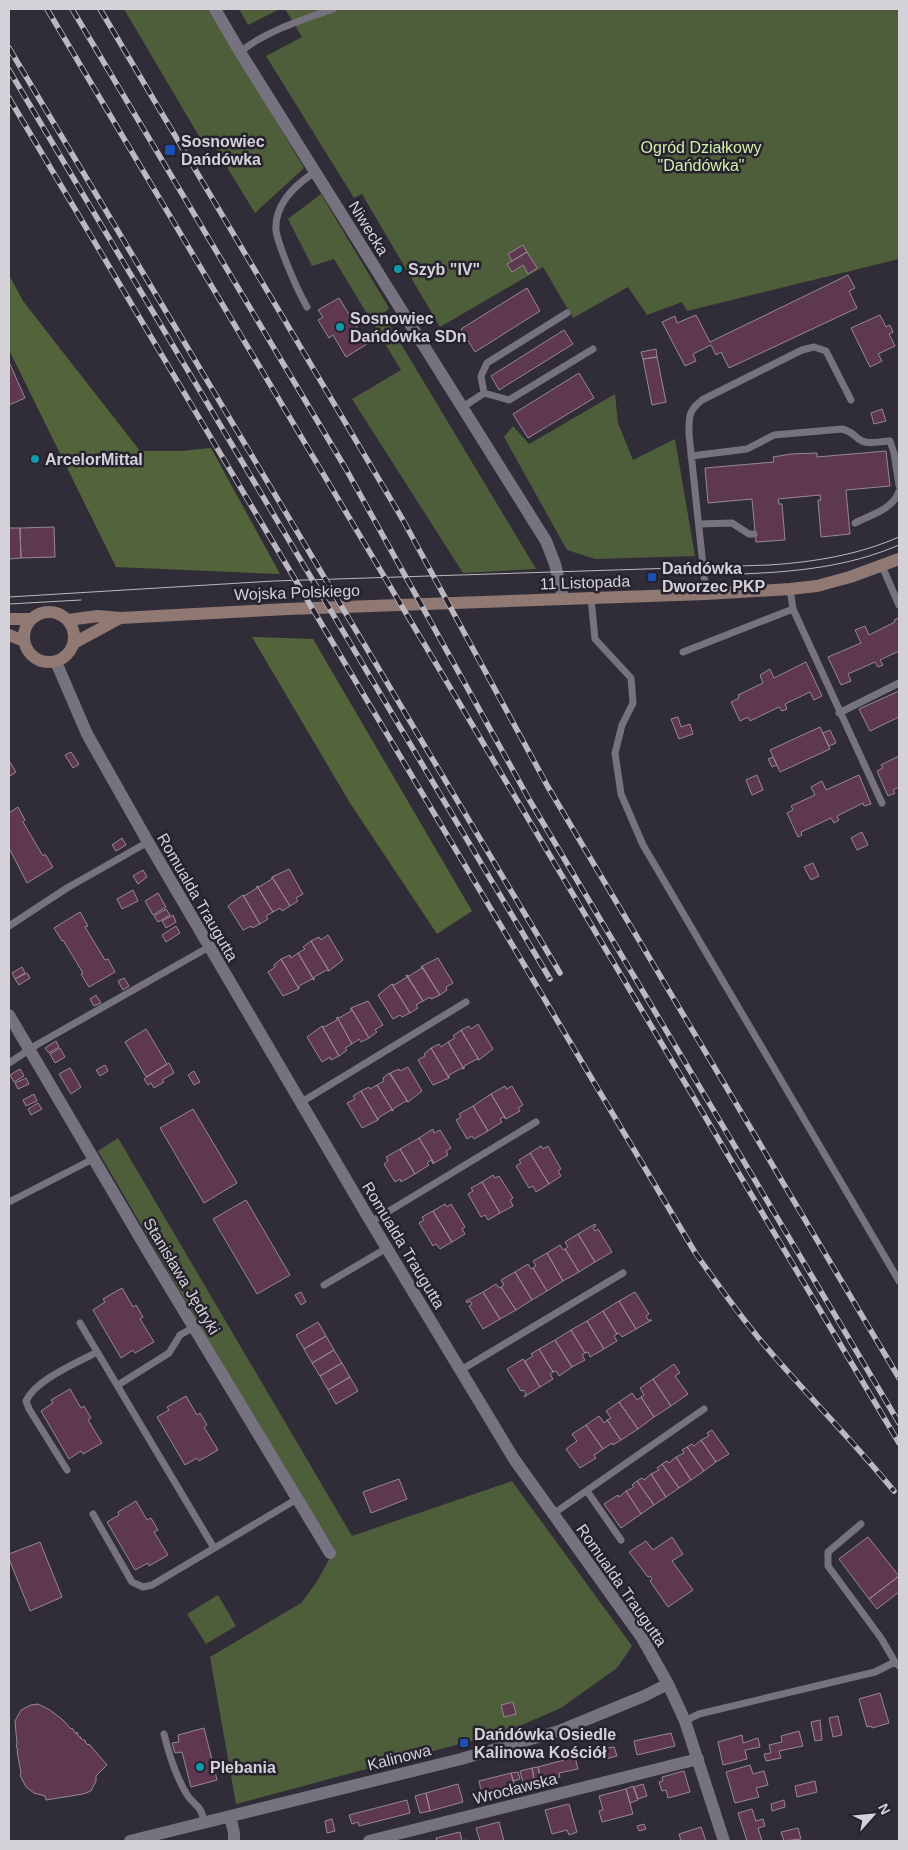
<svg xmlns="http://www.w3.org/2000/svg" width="908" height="1850" font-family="Arial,sans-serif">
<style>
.green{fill:#4e5d3a}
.forest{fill:#53643b}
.building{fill:#5e3851;stroke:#978891}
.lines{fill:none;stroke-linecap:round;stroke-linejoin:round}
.lane{stroke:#77727f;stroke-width:7}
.street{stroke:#77727f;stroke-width:12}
.secondary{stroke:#907873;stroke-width:12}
.tram{stroke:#bbb8bf;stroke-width:1}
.rail-casing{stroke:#bbb8bf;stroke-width:5.5}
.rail{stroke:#27232e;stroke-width:4;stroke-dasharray:11;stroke-linecap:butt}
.transit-dot{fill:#1a4fb4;stroke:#27232e;stroke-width:2}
.culture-dot{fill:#0f9aa8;stroke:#27232e;stroke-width:2}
.labels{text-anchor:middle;stroke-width:5;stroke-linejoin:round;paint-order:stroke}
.poi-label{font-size:16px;font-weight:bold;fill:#d4d1d8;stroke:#27232e;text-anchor:start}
.park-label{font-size:16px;fill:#d1efaa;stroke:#27232e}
.street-label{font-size:16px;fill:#d4d1d8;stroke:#27232e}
</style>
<rect width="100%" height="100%" fill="#312d38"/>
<path class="green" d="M124 9H210L304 168 255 213 214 146 206 148Z
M239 9H280L248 25Z
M285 9H899V259L687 311 682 302 647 315 628 287 573 318 543 267 440 327 362 194 354 198 266 56 302 37Z
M321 194 389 308 383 314 536 569 463 573 352 399 401 370 334 259 312 266 288 219Z
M615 394 618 423 633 460 675 439 695 556 595 559 567 550 504 437 513 426 529 444Z
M118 1138 352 1536 512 1481 632 1646 617 1668 561 1708 508 1731 236 1804 210 1657 301 1603 316 1583 335 1549 279 1461 98 1151Z
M218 1595 236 1626 206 1644 187 1614Z"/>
<path class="forest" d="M9 275 23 301 140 451H181L211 448 280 574 116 567 9 350Z
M252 637 313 639 472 911 437 934 350 803Z"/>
<path class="building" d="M523 245 527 252 512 261 508 254Z
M527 252 537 268 528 274 523 265 512 272 507 264Z
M848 275 855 288 849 291 857 308 729 368 721 352 716 355 711 345 693 354 696 361 685 366 662 322 675 316 677 323 696 315 710 342Z
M527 288 540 311 475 352 461 329Z
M339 298 367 344 346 357 333 335 329 338 318 320 323 317 318 310Z
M880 315 886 327 890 325 893 332 889 334 895 346 878 354 882 361 870 367 851 328Z
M564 330 573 344 499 390 491 376Z
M656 349 657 357 643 359 641 352Z
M657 357 666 402 652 405 643 359Z
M9 362 25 398 9 405Z
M579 373 594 398 528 438 513 414Z
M882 409 886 421 874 424 871 413Z
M886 451 890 486 846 490 850 534 821 537 818 500H821L820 495 778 499 779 504H782L785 540 756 542 752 499 708 503 705 468 774 462 773 457 791 454 817 453V457Z
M54 527 55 557 21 558 20 528Z
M9 528H20L21 558 9 559Z
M899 618V651L880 660 883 665 878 667 875 662 848 674 851 681 841 685 828 657 861 643 855 630 865 626 869 635 895 622 894 620Z
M806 662 822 696 814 700 810 692 785 704 787 709 782 711 779 707 750 721 748 717 740 721 731 702 739 698 738 695 763 683 760 675 770 669 774 678Z
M899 691V717L870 731 859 709Z
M678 717 681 727 690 724 693 734 679 739 671 719Z
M820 727 830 749 780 772 770 750Z
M830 730 836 743 829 746 823 733Z
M71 752 79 764 73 768 65 755Z
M899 756V787L893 790 895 793 888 796 877 771 883 768 881 765Z
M773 757 777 765 772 767 768 759Z
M10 762 16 772 10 776 9 773Z
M757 775 763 790 752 795 746 780Z
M859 775 871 804 864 806 863 803 837 816 839 820 834 823 831 818 801 832 802 835 798 837 787 813 793 810 791 806 815 795 811 787 822 781 826 790Z
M18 807 25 820 23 822 43 856 45 854 53 867 27 883 9 848V813Z
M862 832 868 845 857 850 851 838Z
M122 838 126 845 116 851 112 845Z
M813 863 819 876 811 880 804 867Z
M289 869 303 894 296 898 298 901 290 906 272 877Z
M143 870 147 877 138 884 133 876Z
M272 877 290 906 282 911 280 908 273 912 257 886 259 887 272 879Z
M257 886 273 912 266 916 268 919 260 924 243 895 244 896 257 888Z
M133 890 138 901 122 909 117 899Z
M158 893 166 907 153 915 145 901Z
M243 895 260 924 252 928 251 926 243 930 228 906Z
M166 909 170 915 158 922 154 916Z
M80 912 88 926 85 927 105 960 108 959 115 972 89 987 81 974 83 973 63 940 62 941 54 928Z
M173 915 176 922 166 928 162 921Z
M176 926 180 933 166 942 162 935Z
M328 935 343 960 329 971 311 941 319 937 321 940Z
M311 941 329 971 327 970 314 977V980L298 953 305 949 303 947Z
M298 953 314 980 312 979 299 986V989L281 959 290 955 291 958Z
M438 958 453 983 446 987 447 990 440 995 422 966Z
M281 959 299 989 283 996 268 972 275 967 274 965Z
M421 966 440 995 431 999 430 997 423 1001 407 975 409 976 422 968Z
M22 967 25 973 15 979 12 973Z
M27 973 30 978 19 985 15 979Z
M406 975 423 1001 416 1005 418 1008 410 1013 392 984 394 985 407 977Z
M124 978 129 986 123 990 118 981Z
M392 984 410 1013 402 1017 400 1015 393 1019 378 995Z
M96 995 101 1003 94 1006 90 999Z
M368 1001 383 1025 375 1030 377 1032 369 1038 351 1008Z
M351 1008 369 1038 361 1042 359 1039 352 1044 337 1017 339 1018 351 1011Z
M337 1017 352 1044 345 1048 347 1050 339 1056 322 1026 324 1027 337 1020Z
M478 1024 493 1049 479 1060 461 1030 469 1026 471 1029Z
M322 1026 339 1056 331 1060 330 1057 322 1062 307 1037Z
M146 1029 167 1064 146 1077 125 1042Z
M461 1030 479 1060 477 1059 464 1066V1069L448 1042 455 1038 453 1036Z
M56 1041 59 1047 49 1053 45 1048Z
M448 1042 464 1069 462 1068 449 1075V1078L431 1048 439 1044 441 1047Z
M60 1048 65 1057 55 1063 50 1054Z
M431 1048 449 1078 433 1085 418 1060 425 1056 424 1054Z
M169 1063 174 1073 162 1080 164 1082 154 1088 151 1083 148 1085 144 1079Z
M105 1065 108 1071 100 1076 96 1070Z
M408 1067 422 1091 408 1102 390 1073 399 1069 400 1071Z
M70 1068 81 1087 71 1094 59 1074Z
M20 1069 24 1076 14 1082 10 1075Z
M194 1071 200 1082 194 1085 188 1075Z
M389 1073 408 1102 406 1101 393 1109V1111L377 1085 384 1081 383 1078Z
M26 1078 29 1084 18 1089 15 1083Z
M377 1085 393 1111 391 1110 378 1118V1120L361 1091 369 1087 370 1089Z
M505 1086 507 1089 512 1086 523 1105 518 1108 520 1111 506 1119 491 1094Z
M361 1091 378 1120 362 1128 347 1103 355 1099 353 1096Z
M34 1094 37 1101 26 1106 23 1100Z
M491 1094 506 1119 503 1117 500 1119 502 1122 488 1131 473 1106Z
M38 1103 42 1109 31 1115 28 1109Z
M473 1106 488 1131 474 1139 472 1136 467 1139 456 1120 461 1117 459 1114Z
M193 1109 237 1183 204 1203 160 1128Z
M433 1129 434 1133 440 1130 451 1148 446 1151 448 1155 434 1163 419 1138Z
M419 1138 434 1163 433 1164 431 1160 427 1163 429 1165 415 1174 400 1149Z
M541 1146 543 1149 548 1146 561 1169 558 1171 561 1176 549 1184 530 1153Z
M400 1149 415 1174 401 1182 400 1179 395 1182 384 1164 388 1161 386 1157Z
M530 1153 549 1184 536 1192 533 1186 529 1188 516 1166 521 1163 519 1160Z
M493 1175 495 1178 499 1176 513 1198 510 1200 513 1206 500 1213 482 1182Z
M482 1182 500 1213 488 1220 485 1215 481 1217 468 1194 473 1191 471 1188Z
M246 1200 290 1275 257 1294 213 1219Z
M445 1204 447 1207 451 1204 465 1227 462 1229 465 1234 452 1242 433 1211Z
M433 1211 452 1242 440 1249 436 1244 433 1246 419 1223 424 1220 422 1217Z
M595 1224 596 1226 593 1228 595 1231 598 1229 612 1252 595 1262 578 1234Z
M578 1234 595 1262 579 1272 565 1249 568 1247 565 1242Z
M560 1245 563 1250 565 1249 579 1272 563 1281 547 1253Z
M547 1253 563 1281 547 1291 533 1268 536 1266 533 1261Z
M528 1264 531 1269 533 1268 547 1291 532 1300 515 1272Z
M515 1272 532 1300 516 1310 501 1287 504 1285 501 1280Z
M496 1284 499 1288 501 1287 516 1310 500 1319 483 1292Z
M122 1288 133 1307 136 1305 143 1317 140 1319 154 1342 135 1353 133 1350 121 1358 93 1310 105 1302 103 1299Z
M301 1292 306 1302 301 1305 295 1295Z
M483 1292 500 1319 483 1329 469 1306 472 1304 470 1301 467 1303 466 1301Z
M635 1292 649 1314 646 1316 648 1320H652L636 1329 619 1301Z
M619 1301 636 1329 622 1337 619 1333 617 1334 603 1311Z
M603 1311 617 1334 614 1336 617 1341 604 1349 587 1321Z
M587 1321 604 1349 590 1357 588 1352 585 1353 571 1330Z
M318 1322 326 1336 304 1349 296 1335Z
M571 1330 585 1353 582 1355 585 1360 572 1367 555 1340Z
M326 1336 334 1350 312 1363 304 1349Z
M555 1340 572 1367 559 1376 556 1371 553 1372 539 1349Z
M539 1349 553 1372 550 1374 553 1379 540 1387 525 1361 533 1356 531 1354Z
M334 1350 342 1363 320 1376 312 1363Z
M523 1359 540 1387 524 1397 526 1394 524 1390 521 1391 507 1369Z
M342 1363 350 1377 328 1390 320 1376Z
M674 1364 680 1373 675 1376 688 1394 671 1406 653 1379Z
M350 1377 358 1391 336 1404 328 1390Z
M653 1379 671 1406 654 1417 641 1397 644 1395 640 1388Z
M70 1389 81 1408 84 1406 91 1418 88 1420 102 1443 83 1454 81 1451 69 1459 41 1411 53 1403 51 1400Z
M632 1393 637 1400 641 1397 654 1417 638 1429 619 1402Z
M186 1396 197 1415 200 1413 207 1425 204 1427 218 1450 199 1461 197 1458 185 1465 157 1417 169 1410 167 1407Z
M619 1402 638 1429 621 1440 607 1420 611 1418 606 1411Z
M599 1416 604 1423 607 1420 621 1440 613 1445 612 1443 603 1449 586 1425Z
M586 1425 603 1449 594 1455 596 1458 580 1468 566 1449 577 1441 572 1434Z
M712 1430 729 1454 716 1462 701 1440 709 1436 707 1433Z
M701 1440 716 1462 704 1471 687 1447 692 1444 694 1446Z
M687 1447 704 1471 691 1480 676 1457 684 1453 682 1450Z
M676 1457 691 1480 679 1488 662 1464 667 1461 669 1463Z
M662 1464 679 1488 666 1497 651 1474 659 1470 657 1468Z
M651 1474 666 1497 654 1505 637 1481 642 1478 644 1480Z
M399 1479 407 1499 371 1513 363 1492Z
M637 1481 654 1505 641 1514 626 1491 634 1487 632 1485Z
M626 1491 641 1514 621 1528 604 1504 618 1495 619 1497Z
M136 1501 147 1520 151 1518 158 1530 154 1532 168 1555 149 1566 148 1563 135 1570 107 1522 119 1515 118 1512Z
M672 1537 683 1554 672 1561 693 1590 668 1607 650 1581 652 1579 650 1576 648 1577 629 1552 646 1541 653 1550Z
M868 1537 899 1576 869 1599 839 1559Z
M40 1542 62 1597 30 1611 9 1559V1554Z
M899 1576V1592L877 1609 869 1599Z
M880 1693 889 1723 872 1728 871 1726 867 1727 859 1699Z
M513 1702 516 1714 504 1717 501 1705Z
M38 1704 50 1710 63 1720 71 1729 72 1728 76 1734 77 1732 79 1737H81L80 1738 86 1741 85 1742 88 1745 89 1744 107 1765 96 1776V1781L91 1791 83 1794 46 1800 45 1796 34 1793 26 1787 20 1775 21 1773 17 1751H18L16 1745 17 1744 15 1721 21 1710 31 1705Z
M838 1716 842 1735 833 1737 829 1718Z
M820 1720 822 1740 815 1741 811 1722Z
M204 1728 217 1780 191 1787 182 1752 175 1753 172 1743 179 1742 178 1735Z
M799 1731 803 1746 779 1751 781 1758 766 1761 764 1754 771 1753 769 1745 782 1742 781 1736Z
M671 1733 675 1746 637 1755 634 1741Z
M742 1735 743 1743 758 1738 760 1747 745 1750 747 1759 723 1765 718 1742Z
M614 1747 617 1756 605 1759 602 1749Z
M575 1757 578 1769 559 1773 560 1777 555 1778 554 1775 540 1777 538 1767Z
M750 1765 753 1774 764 1771 768 1785 756 1788 759 1797 735 1803 726 1772Z
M538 1767 542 1782 535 1784 532 1768Z
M532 1768 535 1784 524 1786 520 1771Z
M684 1771 690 1792 668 1798 666 1790 662 1791 659 1782 663 1781 662 1777Z
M518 1772 520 1779 513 1781 511 1773Z
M511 1773 515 1786 482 1795 479 1781Z
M815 1781 817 1792 797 1797 795 1786Z
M458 1784 463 1802 430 1811 426 1793Z
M643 1784 647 1796 638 1799 634 1787Z
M633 1786 638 1800 630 1803 626 1789Z
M626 1789 633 1814 602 1822 599 1811 603 1810 599 1796Z
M426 1793 430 1811 420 1813 415 1796Z
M407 1800 410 1813 359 1826 358 1822 352 1824 349 1815Z
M784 1800 785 1807 772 1811 771 1804Z
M569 1804 577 1832 569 1835 567 1830 552 1834 545 1810Z
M752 1809 756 1821 763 1819 765 1826 758 1828 762 1841H747L738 1813Z
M332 1819 335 1831 327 1833 325 1821Z
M499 1822 504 1841H480L476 1828Z
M644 1824 646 1829 639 1831 637 1826Z
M701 1827 706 1841H681L679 1834Z
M798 1828 801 1839 784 1841 781 1832Z
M460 1832 462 1841 467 1840V1841H437L436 1838Z"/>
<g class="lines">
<path class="lane" d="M240 52C266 31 302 20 333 9
M307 307C299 293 293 279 287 264 283 254 278 242 276 231 274 205 295 185 315 172
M484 393 481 376 487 363 567 313
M463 407 484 393 509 400 593 349
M691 456 747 449 774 435 842 429C854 432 854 437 862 441 870 445 881 441 890 441L894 453 899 485
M855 523C870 515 894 509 899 491
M699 524 732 523 749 534H754
M882 566 899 605
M790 589 793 609 882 803
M706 594 689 434C689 417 688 411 702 400L802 350 814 347 826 351 851 400
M591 598 595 639 631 678 633 703 622 725 615 753 621 794 643 845 899 1281
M683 652 793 609
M839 713 899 683
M9 926 67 888 148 842
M9 1063 38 1044 209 947
M300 1103 466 1002
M9 1202 93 1159
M371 1222 536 1122
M324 1285 387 1248
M80 1323 214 1548
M461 1370 623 1273
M118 1385 169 1353 180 1335 194 1327
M67 1470 29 1409 26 1401C35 1380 77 1363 97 1352
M587 1491 621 1540
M93 1514 132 1582 143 1587 152 1585 297 1499
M553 1514 704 1409
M861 1524 828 1552V1566L881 1638 895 1662 899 1666
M685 1721 699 1714 875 1672 895 1662
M164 1734C169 1755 175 1774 186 1793 194 1807 201 1803 204 1822"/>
<path class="street" d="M215 9 240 52 546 541 555 564 563 598
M56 662 87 734 148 842 371 1222 514 1459 642 1638 668 1684 685 1721 724 1841
M9 1015 149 1253 330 1553
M230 1816 234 1833V1841
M130 1841 461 1759 559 1731 644 1696 668 1684
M369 1841 698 1759"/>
<path class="secondary" d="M24 637a25 25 0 1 1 50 0a25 25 0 1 1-50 0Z
M9 619H32
M68 620 98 616 120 618 288 609 706 594 790 589 817 586 850 577 899 559
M9 635 24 641
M74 643 120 618"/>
<path class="tram" d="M740 574C795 572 848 567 899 545
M9 597 274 581 769 565C814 562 858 555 899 537
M9 604 81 600"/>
<g class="rail-casing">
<path id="rail" d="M47 9 899 1443
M72 9 346 469 530 801 899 1423
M100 9 403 520 548 787 899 1378
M9 48 560 973
M9 70 550 979
M9 98 696 1254C719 1286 741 1318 767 1348 809 1397 854 1442 894 1491"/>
</g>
<use href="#rail" class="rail"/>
</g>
<g class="transit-dot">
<rect x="164" y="144" width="12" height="12" rx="2.5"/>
<rect x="647" y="572" width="10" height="10" rx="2.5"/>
<rect x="459" y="1738" width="10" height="10" rx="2.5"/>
</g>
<g class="culture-dot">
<circle cx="398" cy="269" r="5"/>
<circle cx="340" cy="327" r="5"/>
<circle cx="35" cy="459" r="5"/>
<circle cx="200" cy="1767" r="5"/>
</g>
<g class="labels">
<g class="poi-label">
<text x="181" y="147">Sosnowiec<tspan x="181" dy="18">Dańdówka</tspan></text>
<text x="408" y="275">Szyb "IV"</text>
<text x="350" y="324">Sosnowiec<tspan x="350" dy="18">Dańdówka SDn</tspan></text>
<text x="45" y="465">ArcelorMittal</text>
<text x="662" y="574">Dańdówka<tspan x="662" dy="18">Dworzec PKP</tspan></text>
<text x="474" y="1740">Dańdówka Osiedle<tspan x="474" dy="18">Kalinowa Kościół</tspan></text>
<text x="210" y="1773">Plebania</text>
</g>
<g class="park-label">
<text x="701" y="153">Ogród Działkowy<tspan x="701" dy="18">"Dańdówka"</tspan></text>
</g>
<g class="street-label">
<text transform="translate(369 228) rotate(58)" y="6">Niwecka</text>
<text transform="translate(585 582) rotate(-2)" y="6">11 Listopada</text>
<text transform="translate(297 592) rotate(-2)" y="6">Wojska Polskiego</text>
<text transform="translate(198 897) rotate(60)" y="6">Romualda Traugutta</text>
<text transform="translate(404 1245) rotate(59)" y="6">Romualda Traugutta</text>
<text transform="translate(182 1276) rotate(59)" y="6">Stanisława Jędryki</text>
<text transform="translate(622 1585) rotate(55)" y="6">Romualda Traugutta</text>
<text transform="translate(399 1757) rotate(-14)" y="6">Kalinowa</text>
<text transform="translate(515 1788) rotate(-14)" y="6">Wrocławska</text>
</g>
</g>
<rect width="908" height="1850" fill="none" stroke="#d4d1d8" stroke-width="20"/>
<g transform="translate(873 1815) rotate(63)" stroke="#27232e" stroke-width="4" paint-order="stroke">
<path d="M0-4L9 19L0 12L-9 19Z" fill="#d4d1d8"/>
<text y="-8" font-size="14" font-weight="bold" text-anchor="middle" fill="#d4d1d8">N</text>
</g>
</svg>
